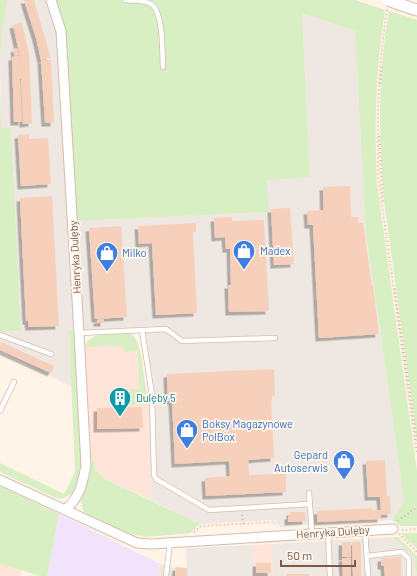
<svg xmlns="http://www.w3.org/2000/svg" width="417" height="576" font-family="Barlow,sans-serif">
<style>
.commercial{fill:#ffe4da}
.industrial{fill:#efe7e1}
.education{fill:#f1e3fb}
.green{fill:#d7efc3}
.building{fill:#f7d0bb;filter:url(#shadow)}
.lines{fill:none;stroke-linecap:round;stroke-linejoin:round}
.service-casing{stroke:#d5bdae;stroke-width:6}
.minor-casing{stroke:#d5bdae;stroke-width:11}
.tertiary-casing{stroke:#d5bdae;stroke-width:13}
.path{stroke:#ddb39e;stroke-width:2;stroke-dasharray:1 3;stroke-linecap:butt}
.service{stroke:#fff;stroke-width:4.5}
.minor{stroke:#fff;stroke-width:9}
.tertiary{stroke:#fff;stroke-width:11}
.tertiary-bridge-casing{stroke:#d5bdae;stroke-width:13;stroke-linecap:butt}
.tertiary-bridge{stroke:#fff;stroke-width:11}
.labels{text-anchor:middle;stroke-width:3.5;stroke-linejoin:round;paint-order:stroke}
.shop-label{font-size:11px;fill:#366cbe;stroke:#fff8ef;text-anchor:start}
.street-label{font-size:11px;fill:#7c5848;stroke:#fff8ef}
.culture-label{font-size:11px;fill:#0d838f;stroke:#fff8ef;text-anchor:start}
</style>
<defs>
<filter id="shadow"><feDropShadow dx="-3.5" dy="3.5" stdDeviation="0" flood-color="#0004"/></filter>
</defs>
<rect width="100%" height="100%" fill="#fff4e7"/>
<path class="commercial" d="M131 334 137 342 142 359 144 375 148 404 151 500 103 478 96 470V464L92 461 91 463 85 347 87 342 95 336Z
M271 544 273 574 254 575 253 545Z
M0 564 21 570 20 576H0Z"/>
<path class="industrial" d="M8 0H46L57 33 75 330 69 331 72 387 0 351V332L21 331 11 128H1L0 57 4 20Z
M302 13 355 31 366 236 382 341 404 502 392 520 302 525 298 526 280 527 274 520 200 524 151 500 148 404H156L146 333 164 331 182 343 275 341V335L183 339 167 326 84 330 77 221 268 212 267 179 310 177Z
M393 537 414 557 417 576H158L160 564 167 567 187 568 186 548 253 545 254 575 273 574 271 544Z"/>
<path class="education" d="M59 514 160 564 158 576H47Z"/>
<path class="green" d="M0 0H8L4 20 0 57Z
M55 0H355L385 10C376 68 374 126 377 184L417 471V526H400L392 520 404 502 382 341 366 236 355 31 302 13 310 177 267 180 269 212 77 221 65 30Z
M389 11 417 20V440L384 201C378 138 378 74 389 11Z
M0 84 1 128H11L21 331 0 332Z
M69 330H75L81 467 77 486 73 493 62 499 56 498 0 472V463L64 494 75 472Z
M129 333C136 336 138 344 140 350L148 404 124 405V390L139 389 138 351 124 352V345L85 347C90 330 115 334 129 333Z
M92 461 95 462 96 470 103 478 200 524 190 533 147 537 135 535 120 530 84 512 81 502V497Z
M0 486 59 514 47 576H40L0 564Z
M400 533H417V549Z
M393 537H398L417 556V576L414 557Z"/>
<path class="building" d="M24 0H34L47 45 50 58 41 60H51L54 123H45L41 60 36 38Z
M22 23 29 54 32 123 23 124 21 79H20L22 122H14L12 57 19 56 20 64 19 52 13 25Z
M17 48 19 55 15 56 14 49Z
M29 134V139L48 138 51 184 21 186 18 135Z
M350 186 351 217H358V223H363L372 286H373L379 334 319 338 313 225H308L307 211 323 210 324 224 323 187Z
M52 196 59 326 29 327 28 321H26L20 198Z
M290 208 294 264 274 265 271 209Z
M232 217V221L264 220 269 311 229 312 228 285H231L230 249H226L225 237 215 238 214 218Z
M196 223V232H193L197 313 156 315 152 243 139 244 138 226Z
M121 226 127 317 95 319 89 228Z
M104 319V323H97V320Z
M1 342 54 366 51 373 0 350Z
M274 369 275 396H271L274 458 248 460 249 475 286 474V492L206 496 205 478 230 476 229 461 175 464 172 401H168L167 374Z
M142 407 143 428 97 429V408Z
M385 460 387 496H390L391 514 381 515V519L317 522V511L372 508V510H381L380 497H368L366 461Z
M290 512H305L306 521 288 522V516H290Z
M359 541 361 545V576H353L352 542Z
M342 542H351V557H342Z
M401 557V576H385L384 566H381V558Z
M342 558H351V576H343Z
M256 563H271V573H256Z
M176 567 187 568V576H175Z
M287 574H309V576H287Z"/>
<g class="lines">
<g class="service-casing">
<path id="service" d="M125 0C132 1 142 0 149 3 164 8 162 53 163 67
M142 330 152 395 154 475 156 479 209 510 310 504
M79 333 166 329 182 341 275 338
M0 335 51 354
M0 411 14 382
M309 493 312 533
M365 530 368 576
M328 532 330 576
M367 556 402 552 409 559V576
M166 576 170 542"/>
</g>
<g class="minor-casing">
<path id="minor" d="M51 0 61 31 79 333 86 466C82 485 80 497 65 510
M0 480 137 543 151 544 393 529"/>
</g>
<g class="tertiary-casing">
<path id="tertiary" d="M405 6 417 10"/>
</g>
<path class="path" d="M387 10C378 68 376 126 379 184L417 454
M380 84 382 64
M379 136 383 204
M395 289 417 442
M242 515 243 524
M398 521 417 507
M402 530 417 529
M194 532 201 526 274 522 277 527
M399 534 417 552"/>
<use href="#service" class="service"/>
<use href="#minor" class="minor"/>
<use href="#tertiary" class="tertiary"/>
<g class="tertiary-bridge-casing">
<path id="tertiary-bridge" d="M388 0 405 6"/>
</g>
<use href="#tertiary-bridge" class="tertiary-bridge"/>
</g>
<defs>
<g id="shop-pin" transform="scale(1.15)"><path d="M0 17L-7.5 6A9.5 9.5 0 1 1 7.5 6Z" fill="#3f7fe0" stroke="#fff8ef"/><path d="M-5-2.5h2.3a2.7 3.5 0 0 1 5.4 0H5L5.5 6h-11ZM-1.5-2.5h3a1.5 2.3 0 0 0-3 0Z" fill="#fff"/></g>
<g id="building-pin" transform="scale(1.15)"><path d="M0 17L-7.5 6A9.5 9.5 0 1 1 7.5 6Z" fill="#0f9aa8" stroke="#fff8ef"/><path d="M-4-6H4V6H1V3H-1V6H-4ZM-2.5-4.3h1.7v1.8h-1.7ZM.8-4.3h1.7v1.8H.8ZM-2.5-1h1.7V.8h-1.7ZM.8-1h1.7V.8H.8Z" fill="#fff"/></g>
</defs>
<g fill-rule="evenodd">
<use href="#shop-pin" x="244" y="251"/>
<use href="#shop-pin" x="107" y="253"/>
<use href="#building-pin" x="120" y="398"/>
<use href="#shop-pin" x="187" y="430"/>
<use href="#shop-pin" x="344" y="461"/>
</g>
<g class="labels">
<g class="shop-label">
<text x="260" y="255">Madex</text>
<text x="122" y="257">Milko</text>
<text x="202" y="428">Boksy Magazynowe<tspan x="202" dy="13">PolBox</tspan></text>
<text x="328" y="459" text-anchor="end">Gepard<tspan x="328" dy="13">Autoserwis</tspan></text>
</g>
<g class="street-label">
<text transform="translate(75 257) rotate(-93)" y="4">Henryka Dulęby</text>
<text transform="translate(333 532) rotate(-4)" y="4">Henryka Dulęby</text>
</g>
<g class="culture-label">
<text x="136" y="402">Dulęby 5</text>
</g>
</g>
<path d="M281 560v6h74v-6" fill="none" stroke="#7c5848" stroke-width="2"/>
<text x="287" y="560" font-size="12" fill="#7c5848" stroke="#fff8ef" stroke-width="3" paint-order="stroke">50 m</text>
</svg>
